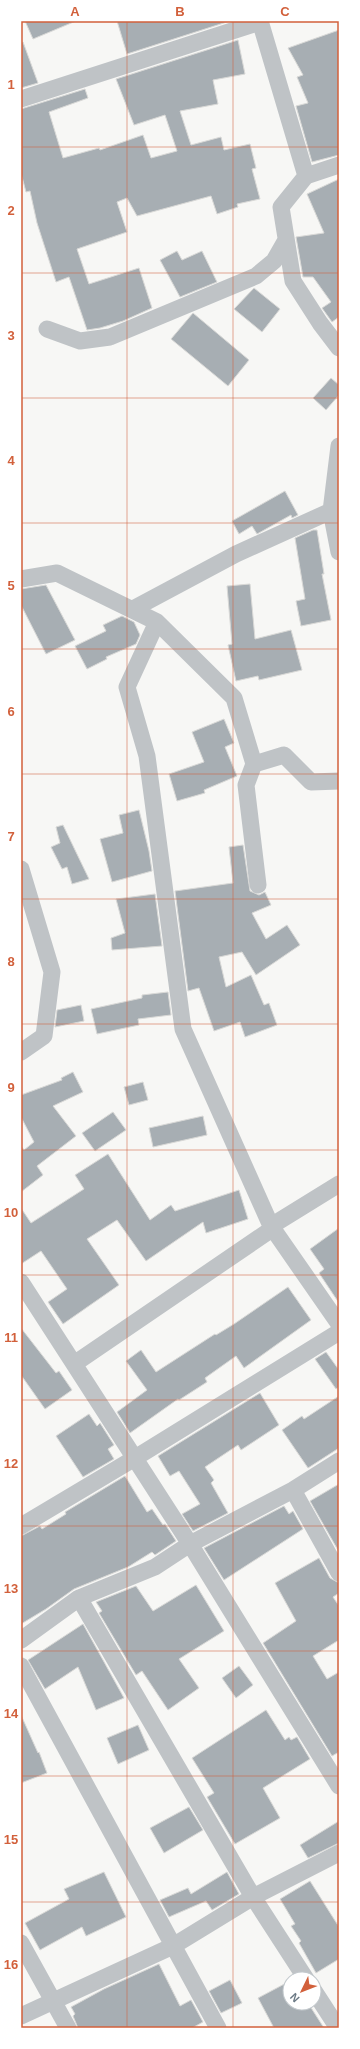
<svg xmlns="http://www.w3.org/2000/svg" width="360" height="2049" font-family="Arial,sans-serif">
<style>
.building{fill:#a7aeb3;stroke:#d9d9d7}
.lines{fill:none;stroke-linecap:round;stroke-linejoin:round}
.street{stroke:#bfc3c6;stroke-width:17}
.grid{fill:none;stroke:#d2603b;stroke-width:1;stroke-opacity:0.55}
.neatline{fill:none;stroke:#d2603b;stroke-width:1.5}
.grid-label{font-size:13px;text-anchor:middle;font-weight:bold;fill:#d2603b}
</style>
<rect width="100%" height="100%" fill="#f7f7f5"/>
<path class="building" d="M25 21H76L33 39Z
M117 21H230L127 54Z
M339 30V155L312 162 296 106 308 103 297 77 303 75 288 48Z
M238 40 245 74 213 80 218 104 180 111 191 145 221 137 224 150 250 144 256 168 252 169 260 199 237 204 238 207 217 214 211 196 137 216 127 198 117 202 127 232 77 249 89 284 139 268 152 308 123 321 100 328 87 330 69 277 56 282 37 223 30 191 26 192 21 173V109L85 89 88 98 49 112 63 158 99 148 100 150 143 135 151 158 177 151 165 115 134 125 116 79Z
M21 42H23L38 83 21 88Z
M339 179V317L332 322 322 308 331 302 313 277H303L296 237 324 233 307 194Z
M177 251 182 260 202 251 217 282 180 297 160 260Z
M254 288 280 309 262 332 234 309Z
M193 313 249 360 228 386 171 339Z
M331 378 339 385V395L326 410 313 398Z
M285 491 298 515 292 518 291 515 257 534 252 526 239 534 232 521Z
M313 530H317L324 574H322L331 620 301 626 296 601 305 599 295 538Z
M250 584 255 639 291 630 302 670 259 680 258 676 236 681 228 645 232 644 227 586Z
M46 585 75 640 46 654 21 605V589Z
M122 616 134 622 140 635 136 644 106 657 107 659 87 669 75 646 106 631 103 625Z
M224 719 234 743 225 747 237 776 204 790 205 793 177 801 169 774 204 762 192 732Z
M139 810 149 851 152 871 112 882 100 839 123 833 119 815Z
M63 825 75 850 89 879 72 884 67 867 62 869 51 847 60 843 56 827Z
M243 845 250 891 259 895 265 892 271 905 252 913 266 939 287 925 300 945 256 975 242 952 219 957 226 987 251 975 264 1005 269 1003 277 1025 245 1037 240 1022 214 1031 199 988 188 991 175 891 233 883 229 847Z
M155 894 162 946 112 950 111 938 125 933 116 899Z
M168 992 171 1015 138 1019 139 1025 97 1034 91 1009 142 998V995Z
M81 1005 84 1021 55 1027 57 1010Z
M73 1072 83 1092 53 1106 76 1136 37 1166 43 1175 21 1192V1146L24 1150 34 1142 21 1117V1095L62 1080 61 1078Z
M143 1082 148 1100 129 1105 124 1087Z
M113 1112 126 1130 95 1151 82 1133Z
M203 1116 207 1135 153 1147 149 1128Z
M108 1154 150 1220 171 1205 175 1211 239 1190 248 1219 206 1233 203 1222 146 1261 117 1220 87 1239 119 1285 63 1324 48 1302 67 1289 41 1251 21 1264V1208L31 1223 84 1189 75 1175Z
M339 1228V1303L319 1273 324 1269 310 1249Z
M288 1287 311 1320 244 1368 236 1356 205 1378 207 1382 179 1400 178 1399 130 1433 117 1412 147 1390 126 1361 141 1350 156 1372 215 1334 216 1335 234 1324Z
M21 1328 56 1373 59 1371 72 1390 45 1409 21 1375Z
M326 1352 339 1370V1387L336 1389 315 1359Z
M260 1393 279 1425 241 1450 238 1445 205 1467 214 1480 211 1483 228 1513 193 1531 182 1514 200 1504 179 1471 170 1476 158 1456Z
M339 1396V1448L308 1468 282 1430 302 1416 304 1419Z
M89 1414 97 1426 100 1423 114 1445 108 1449 114 1459 83 1477 56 1436Z
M125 1476 147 1512 152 1509 163 1525 165 1524 176 1541 155 1555 152 1552 128 1567 74 1589 46 1609 21 1624V1536L40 1526 42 1529 66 1514 65 1512Z
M339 1484V1552L310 1501Z
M284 1506 289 1514 293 1511 303 1529 224 1580 204 1548Z
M319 1558 330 1578 339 1583V1593L333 1597 339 1606V1640L313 1656 327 1679 339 1672V1752L332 1756 263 1643 296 1621 275 1583Z
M196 1585 224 1631 179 1659 199 1688 168 1710 142 1671 136 1675 99 1613 102 1611 96 1602 136 1586 153 1611Z
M83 1624 124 1698 96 1710 78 1667 45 1689 28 1660Z
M239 1666 253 1685 236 1698 222 1678Z
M266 1710 285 1740 289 1737 291 1740 297 1737 310 1759 263 1788 280 1818 235 1844 207 1797 214 1793 192 1758Z
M21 1715 38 1753 39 1752 47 1773 21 1783Z
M138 1725 149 1750 118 1764 107 1738Z
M189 1807 203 1830 164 1853 150 1828Z
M339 1821V1843L308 1858 300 1845Z
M104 1872 126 1917 86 1936 82 1927 40 1950 25 1923 69 1899 64 1889Z
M227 1872 239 1894 212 1910 206 1901 169 1917 160 1900 188 1888 191 1894Z
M310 1881 339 1927V1959L316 1973 299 1943 301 1941 291 1926 295 1924 280 1899Z
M159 1964 180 2006 191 2000 203 2022 192 2028H78L73 2016 75 2014 71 2007 104 1989Z
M230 1980 242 2003 221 2013 209 1991Z
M290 1981V2003H308L324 2028H274L258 1998Z"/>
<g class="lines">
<path class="street" d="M260 21 306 176 281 207 293 281 320 323 339 348
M21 99 260 22
M306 176 339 165
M47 329 80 341 110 337 256 276 274 261 286 240
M339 446 331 511 339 552
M21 579 57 573 157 622 234 698 254 764 246 785 258 885
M133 609 236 554 331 511
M157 622 127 687 147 756 183 1029 271 1226 339 1324
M254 764 284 755 311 782 339 781
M21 869 52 972 44 1036 21 1052
M339 1184 271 1226 269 1231 74 1364 190 1544 339 1786
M21 1282 74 1364
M293 1490 339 1573
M21 1526 135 1458 339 1332
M79 1598 253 1897 306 1979
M21 1640 79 1598 155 1567 190 1544 293 1490 339 1461
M21 1666 218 2028
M21 1943 68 2028
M314 1991 338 2028
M21 2016 173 1946 253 1897 339 1853"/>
</g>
<path class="grid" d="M127 21V2028M233 21V2028M21 147H339M21 273H339M21 398H339M21 523H339M21 649H339M21 774H339M21 899H339M21 1024H339M21 1150H339M21 1275H339M21 1400H339M21 1526H339M21 1651H339M21 1776H339M21 1902H339"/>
<rect width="360" height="2049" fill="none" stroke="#ffffff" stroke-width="44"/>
<g transform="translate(302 1991) rotate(227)"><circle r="19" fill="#ffffff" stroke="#c3c9cd"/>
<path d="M0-3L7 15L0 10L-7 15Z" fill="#d2603b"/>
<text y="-6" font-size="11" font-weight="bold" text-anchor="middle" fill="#697783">N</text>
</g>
<rect x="22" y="22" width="316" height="2005" class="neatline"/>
<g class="grid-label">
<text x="75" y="16">A</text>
<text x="180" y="16">B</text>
<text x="285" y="16">C</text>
<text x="11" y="89">1</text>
<text x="11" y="215">2</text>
<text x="11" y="340">3</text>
<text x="11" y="465">4</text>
<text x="11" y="590">5</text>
<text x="11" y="716">6</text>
<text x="11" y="841">7</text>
<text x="11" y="966">8</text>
<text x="11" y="1092">9</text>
<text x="11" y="1217">10</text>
<text x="11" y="1342">11</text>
<text x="11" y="1468">12</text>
<text x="11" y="1593">13</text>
<text x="11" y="1718">14</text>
<text x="11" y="1844">15</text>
<text x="11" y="1969">16</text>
</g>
</svg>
